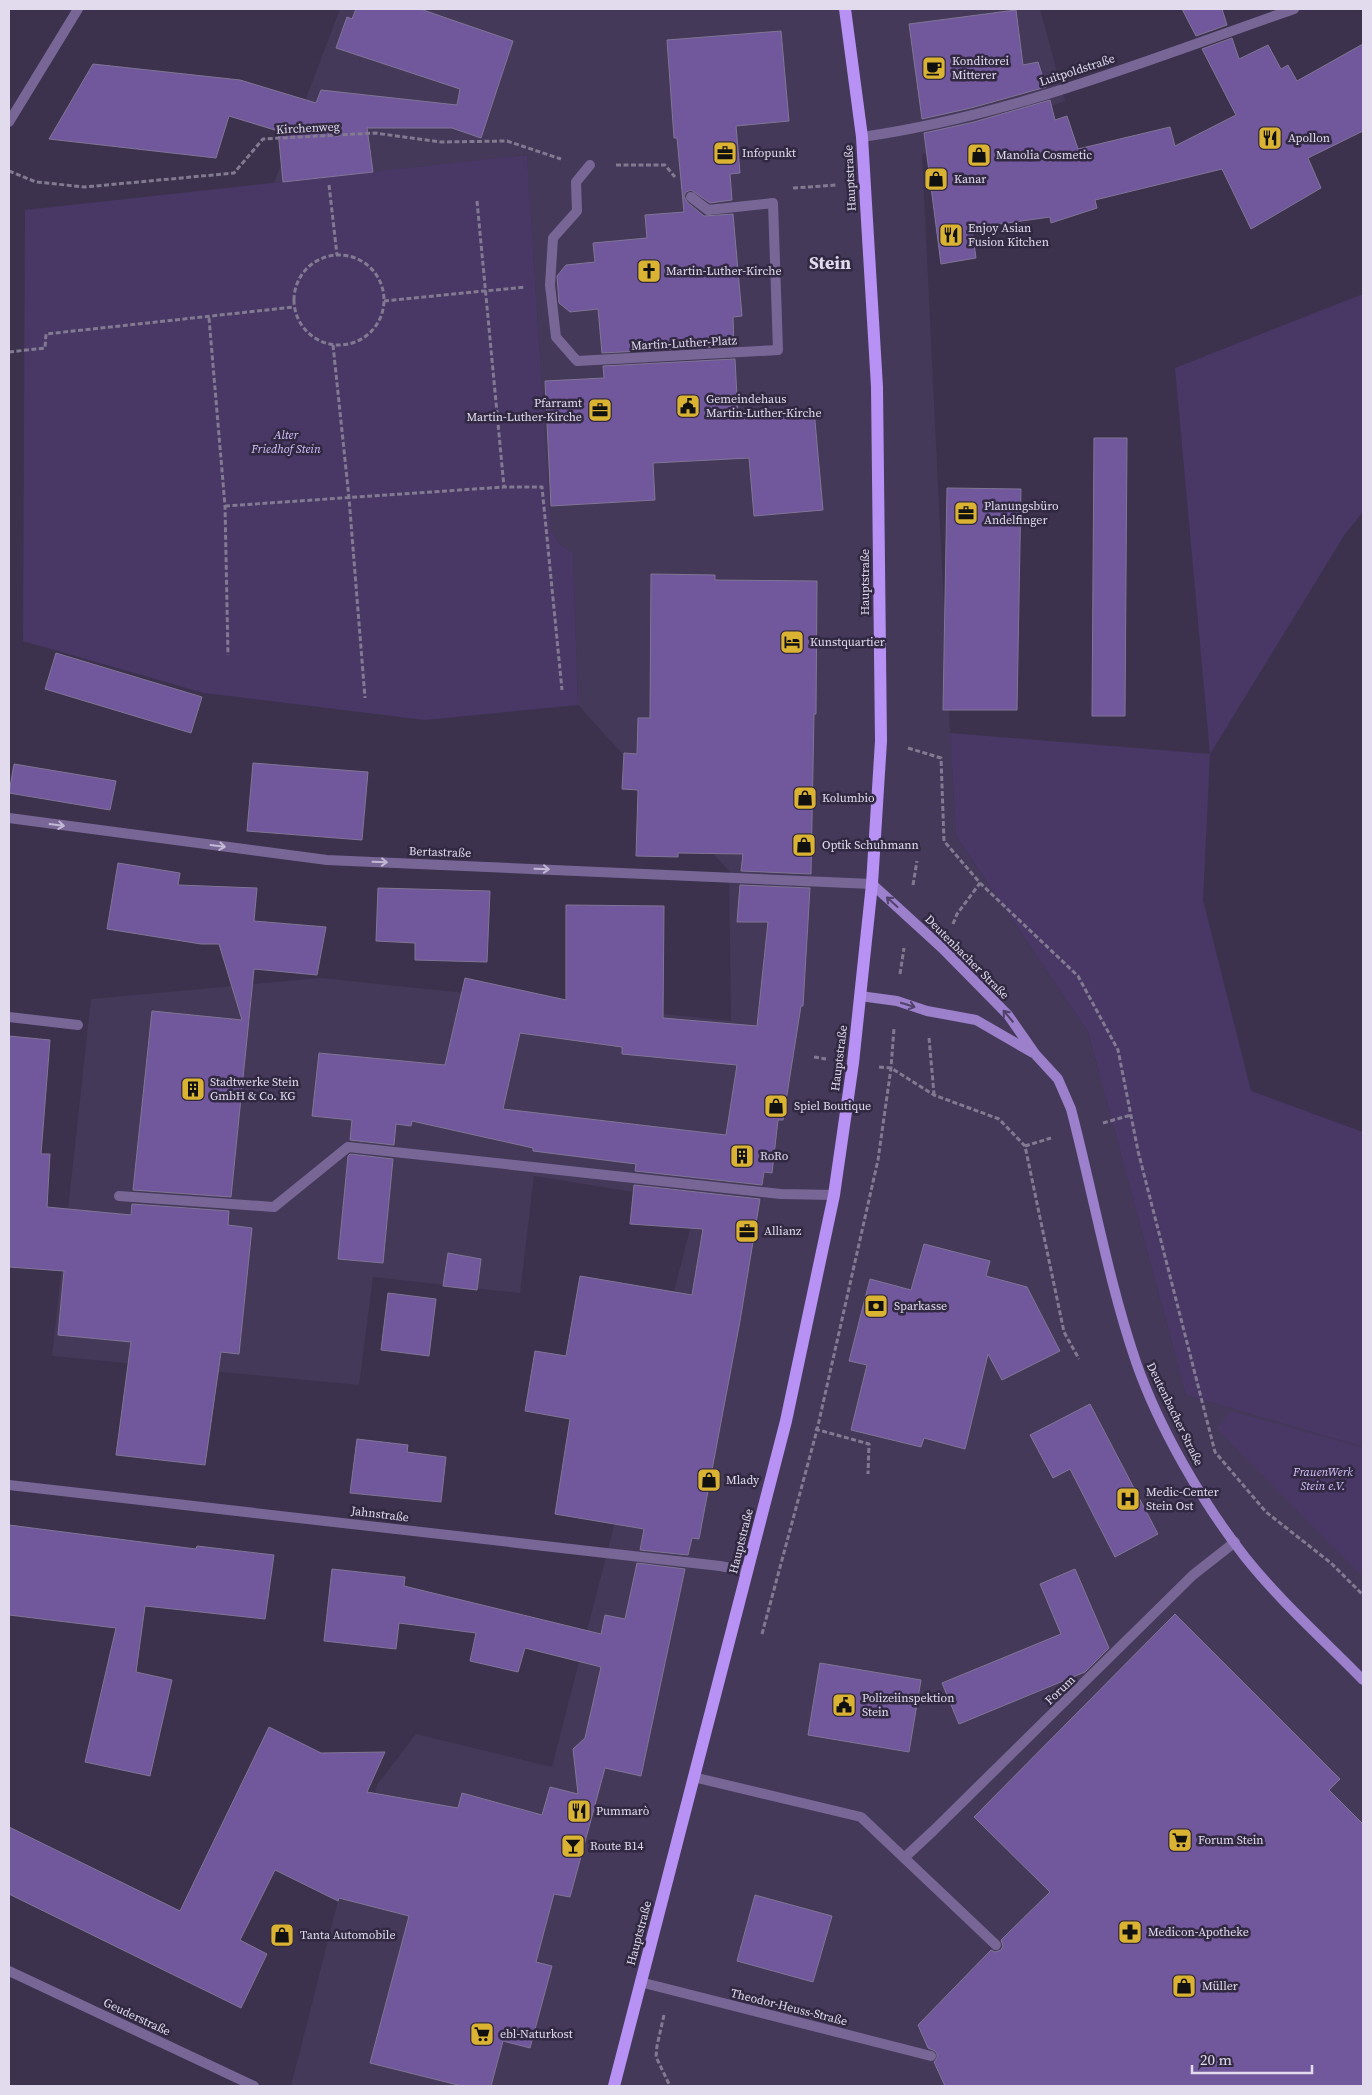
<svg xmlns="http://www.w3.org/2000/svg" width="1372" height="2095" font-family="'Source Serif 4',serif">
<style>
.built{fill:#45395a}
.green{fill:#493766}
.building{fill:#71579b;stroke:#817696;fill-rule:evenodd}
.lines{fill:none;stroke-linecap:round;stroke-linejoin:round}
.path{stroke:#827a91;stroke-width:3;stroke-dasharray:5 2.5;stroke-linecap:butt}
.lane{stroke:#786796;stroke-width:10}
.street{stroke:#786796;stroke-width:10}
.secondary{stroke:#9c80cb;stroke-width:10}
.primary{stroke:#b792f4;stroke-width:12}
.oneway{stroke:#c2b8d3}
.oneway2{stroke:#51426b}
.labels{text-anchor:middle;stroke-width:5;stroke-linejoin:round;paint-order:stroke}
.poi-label{font-size:12px;fill:#e1dbed;stroke:#312842;text-anchor:start}
.street-label{font-size:12px;fill:#e1dbed;stroke:#312842}
.park-label{font-size:12px;font-style:italic;fill:#d6c2fc;stroke:#312842}
.district-label{font-size:18px;font-weight:bold;fill:#e1dbed;stroke:#312842}
</style>
<rect width="100%" height="100%" fill="#3c324d"/>
<path class="built" d="M340 9H1040L1065 101 922 155 950 733 956 836 1088 1032 1186 1395 1363 1447V2086H291L338 1901 364 1847 377 1785 416 1734 552 1767 697 1202 534 1176 520 1293 373 1277 359 1385 52 1356 91 999 321 978 731 1021 729 871 578 705 573 554 559 544 551 529 527 155 274 183Z"/>
<path class="green" d="M527 155 551 529 559 544 573 553 578 705 425 720 204 693 23 641 25 210Z
M1363 294V512L1345 534 1210 754 1203 900 1251 1091 1363 1132V1447L1186 1395 1088 1032 956 836 950 733 1210 754 1175 368Z
M1230 1411 1363 1448V1577L1217 1429Z"/>
<path class="building" d="M356 9H420L513 41 481 138 452 128H367L373 172 283 182 278 131 229 116 216 158 49 139 93 64 240 80 316 103 321 90 457 105 460 89 336 48 347 17 352 19Z
M1182 9H1222L1227 25 1196 36Z
M1016 10 1023 65 1038 62 1046 87 971 108 922 119 909 24Z
M781 31 789 121 736 126 740 173 730 174 732 200 710 203 691 190 686 192 684 196 687 202 704 216 733 214 742 316 733 317 734 346 602 353 598 309 570 312 559 303 557 276 566 265 595 262 593 243 647 238 645 215 684 212 677 138H674L667 40Z
M1232 38 1239 59 1268 45 1281 69 1288 65 1297 81 1363 44V131L1308 158 1321 188 1251 229 1222 169 1095 200 1097 208 1051 223 1050 217 972 228 976 258 941 264 924 133 974 122 1050 100 1055 120 1067 116 1078 149 1170 127 1175 146 1236 115 1202 49Z
M735 359 738 416 814 410 823 510 754 516 749 458 653 463 655 500 551 506 545 381 604 378 603 366Z
M1094 438H1127L1125 716H1092Z
M947 488 1021 489 1017 710H943Z
M651 574 715 575V580L817 581 816 714H814L811 874 741 871 743 854 678 853V857L636 856 638 790 622 789 624 753 637 754 638 718H650Z
M56 653 202 697 191 733 45 689Z
M253 763 368 772 362 840 247 831Z
M14 764 116 781 110 810 9 793Z
M118 863 180 873 178 885 257 888 254 921 326 927 317 975 254 969 231 1197 133 1190 152 1011 242 1020 219 944H201L107 929Z
M740 885 810 888 803 1006H801L783 1120H778L772 1173 764 1172 762 1185 635 1171 636 1164 533 1151V1148L412 1121 411 1126 396 1124 394 1145 350 1140 352 1120 312 1116 319 1053 445 1065 465 978 566 1000V905L664 906 663 1018 757 1026 768 922H737ZM520 1033 622 1047V1054L737 1065 726 1135 503 1109Z
M378 888 490 891 487 962 415 960V943L376 941Z
M9 1036 50 1040 41 1154H50L47 1207 131 1215 132 1204 229 1211 228 1225 252 1228 239 1354 221 1352 205 1465 116 1455 131 1342 58 1335 64 1271 9 1267Z
M350 1154 393 1159 383 1263 338 1259 348 1156Z
M634 1185 760 1199 740 1321 699 1539 692 1538 688 1555 640 1550 644 1529 555 1514 570 1419 525 1411 535 1351 566 1356 580 1276 692 1295 703 1229 630 1224Z
M924 1244 990 1261 986 1276 1027 1287 1060 1351 1002 1380 988 1354 965 1449 924 1438 921 1447 851 1430 867 1365 849 1361 870 1279 911 1290Z
M448 1253 481 1259 477 1290 443 1286Z
M388 1293 436 1299 429 1356 381 1350Z
M1090 1404 1158 1534 1115 1557 1070 1469 1053 1478 1030 1435Z
M357 1439 408 1445 407 1452 446 1457 441 1502 350 1493Z
M9 1525 196 1549 197 1546 274 1555 265 1619 145 1606 136 1672 172 1680 150 1776 85 1762 116 1628 9 1615Z
M637 1563 685 1569 641 1776 605 1768 570 1897 554 1894 536 1962 552 1966 530 2048 503 2041 491 2086H462L370 2063 409 1916 339 1898 338 1901 275 1870 240 1940 267 1954 241 2008 9 1894V1827L180 1911 269 1727 321 1753 385 1752 367 1792 458 1808 462 1793 542 1815 550 1787 578 1794 573 1749 585 1738 601 1667 525 1648 518 1672 470 1661 476 1633 399 1623 396 1649 324 1641 332 1569 405 1577 404 1586 601 1634 605 1615 625 1619Z
M1075 1569 1109 1648 1085 1672 959 1724 942 1683 1061 1634 1040 1584Z
M1175 1614 1340 1779 1329 1790 1363 1824V2086H945L934 2062 937 2058V2054L935 2051 928 2048 918 2025 991 1950 995 1952 1001 1950 1003 1946 1001 1940 1050 1892 974 1817Z
M820 1663 921 1680 909 1752 808 1735Z
M755 1895 832 1916 813 1982 737 1961Z"/>
<g class="lines">
<path class="path" d="M616 165H665L675 177
M9 171 36 182 85 187 234 173 263 139 375 133 441 142 507 141 561 159
M329 185 337 255
M793 188 837 185
M477 201 504 487
M294 300a45 45 0 1 1 90 0a45 45 0 1 1-90 0Z
M384 301 525 287
M209 318 225 506 228 655
M333 345 349 498 365 698
M9 352 45 348 46 334 294 307
M225 506 504 487H542L562 690
M908 748 941 758 944 841 980 883 1078 976 1118 1050 1138 1151 1215 1452 1266 1512 1331 1563 1363 1595
M913 885 917 861
M953 924 957 914 980 883
M900 974 904 948
M929 1038 934 1094
M814 1057 826 1059
M879 1067 891 1068 934 1095 999 1119 1025 1146 1064 1332 1079 1359
M1103 1123 1131 1115
M1025 1146 1051 1138
M815 1429 869 1444 868 1474
M762 1634 817 1430 878 1160 891 1068 894 1028
M664 2015 657 2046 656 2057 670 2086"/>
<path class="lane" d="M590 165 576 182 577 211 553 238 550 285 556 337 577 361 778 350 773 203 708 210 691 197
M9 1017 78 1025
M119 1196 274 1207 348 1147 781 1194 834 1195"/>
<path class="street" d="M9 122 78 9
M862 137C1011 116 1153 58 1294 9
M9 818 327 860 872 884
M9 1485 720 1566 747 1571
M693 1777 861 1817 996 1945
M904 1858 933 1831 1193 1575 1235 1542
M9 1971 254 2086
M640 1982 931 2056"/>
<path class="secondary" d="M872 884 942 948 1008 1015 1036 1055 1058 1079 1071 1109C1093 1193 1108 1280 1136 1362 1159 1428 1202 1502 1245 1557 1280 1601 1324 1640 1363 1680
M860 996 897 1001 927 1011 976 1020 1033 1053"/>
<path class="primary" d="M614 2086 786 1421 834 1195 853 1063 872 884 881 741 877 387 862 137 845 9"/>
</g>
<defs><path id="oneway-shaft" d="M-6 0H5M1.5-3L5.5 0L1.5 3" fill="none" stroke-width="1.6" stroke-linecap="round" stroke-linejoin="round" transform="scale(1.25)"/></defs>
<g class="oneway">
<use href="#oneway-shaft" transform="translate(57 825) rotate(7)"/>
<use href="#oneway-shaft" transform="translate(218 846) rotate(7)"/>
<use href="#oneway-shaft" transform="translate(380 862) rotate(2)"/>
<use href="#oneway-shaft" transform="translate(542 869) rotate(2)"/>
</g>
<g class="oneway2">
<use href="#oneway-shaft" transform="translate(892 902) rotate(-138)"/>
<use href="#oneway-shaft" transform="translate(908 1005) rotate(17)"/>
<use href="#oneway-shaft" transform="translate(1008 1016) rotate(-130)"/>
</g>
<defs>
<g id="cafe-square" transform="scale(1.25)"><rect x="-9" y="-9" width="18" height="18" rx="4" fill="#dab333" stroke="#312842"/><path d="M-5.5-4.5H6V0H3Q3 3.5 0 3.5H-2.5Q-5.5 3.5-5.5 0ZM3-3.2v2h1.7v-2ZM-6 4.5H4V6H-6Z" fill="#111"/></g>
<g id="restaurant-square" transform="scale(1.25)"><rect x="-9" y="-9" width="18" height="18" rx="4" fill="#dab333" stroke="#312842"/><path d="M-5-6h1v4h1v-4h1v4h1v-4h1v5L-1.5 .5V6h-2V.5L-5-1ZM5-6V6H3V1.5H1.5Q1.5-4 5-6Z" fill="#111"/></g>
<g id="office-square" transform="scale(1.25)"><rect x="-9" y="-9" width="18" height="18" rx="4" fill="#dab333" stroke="#312842"/><path d="M-6-3h4V-5.5h4V-3h4V5H-6ZM-1-4.5V-3h2v-1.5ZM-6 0V1H6V0Z" fill="#111"/></g>
<g id="shop-square" transform="scale(1.25)"><rect x="-9" y="-9" width="18" height="18" rx="4" fill="#dab333" stroke="#312842"/><path d="M-5-2.5h2.3a2.7 3.5 0 0 1 5.4 0H5L5.5 6h-11ZM-1.5-2.5h3a1.5 2.3 0 0 0-3 0Z" fill="#111"/></g>
<g id="church-square" transform="scale(1.25)"><rect x="-9" y="-9" width="18" height="18" rx="4" fill="#dab333" stroke="#312842"/><path d="M-1.2-6h2.4v3.5h3.3v2.4h-3.3V6h-2.4V-.1h-3.3v-2.4h3.3Z" fill="#111"/></g>
<g id="civic-square" transform="scale(1.25)"><rect x="-9" y="-9" width="18" height="18" rx="4" fill="#dab333" stroke="#312842"/><path d="M-.6-6.5H3V-4.5H.6V-3L4-1V1h2V6H-6V1h2V-1L-.6-3ZM-1.2 2.5V6h2.4V2.5Z" fill="#111"/></g>
<g id="hotel-square" transform="scale(1.25)"><rect x="-9" y="-9" width="18" height="18" rx="4" fill="#dab333" stroke="#312842"/><path d="M-6-4.5h1.5V1H6V5H4.5V3h-9V5H-6ZM-4 0a1.8 1.8 0 1 1 3.6 0ZM.5 0V-2.5h3Q6-2.5 6 0Z" fill="#111"/></g>
<g id="building-square" transform="scale(1.25)"><rect x="-9" y="-9" width="18" height="18" rx="4" fill="#dab333" stroke="#312842"/><path d="M-4-6H4V6H1V3H-1V6H-4ZM-2.5-4.3h1.7v1.8h-1.7ZM.8-4.3h1.7v1.8H.8ZM-2.5-1h1.7V.8h-1.7ZM.8-1h1.7V.8H.8Z" fill="#111"/></g>
<g id="bank-square" transform="scale(1.25)"><rect x="-9" y="-9" width="18" height="18" rx="4" fill="#dab333" stroke="#312842"/><path d="M-6-4H6V4H-6ZM0-2.3a2.3 2.3 0 1 0 0 4.6a2.3 2.3 0 1 0 0-4.6Z" fill="#111"/></g>
<g id="hospital-square" transform="scale(1.25)"><rect x="-9" y="-9" width="18" height="18" rx="4" fill="#dab333" stroke="#312842"/><path d="M-5-5h3v3.5h4V-5h3V5h-3V1.5h-4V5h-3Z" fill="#111"/></g>
<g id="supermarket-square" transform="scale(1.25)"><rect x="-9" y="-9" width="18" height="18" rx="4" fill="#dab333" stroke="#312842"/><path d="M-6-5.5h2.5l.6 2H6L4.5 2H-2.5L-4.4-4H-6ZM-1.5 3.2a1.3 1.3 0 1 0 .1 0ZM3 3.2a1.3 1.3 0 1 0 .1 0Z" fill="#111"/></g>
<g id="bar-square" transform="scale(1.25)"><rect x="-9" y="-9" width="18" height="18" rx="4" fill="#dab333" stroke="#312842"/><path d="M-6-5H6L.8 .8V4.5H3.5V6h-7V4.5H-.8V.8Z" fill="#111"/></g>
<g id="pharmacy-square" transform="scale(1.25)"><rect x="-9" y="-9" width="18" height="18" rx="4" fill="#dab333" stroke="#312842"/><path d="M-2-6h4v4h4v4h-4v4h-4v-4h-4v-4h4Z" fill="#111"/></g>
</defs>
<g fill-rule="evenodd">
<use href="#cafe-square" x="934" y="68"/>
<use href="#restaurant-square" x="1270" y="138"/>
<use href="#office-square" x="725" y="153"/>
<use href="#shop-square" x="979" y="155"/>
<use href="#shop-square" x="936" y="179"/>
<use href="#restaurant-square" x="951" y="235"/>
<use href="#church-square" x="649" y="271"/>
<use href="#civic-square" x="688" y="406"/>
<use href="#office-square" x="600" y="410"/>
<use href="#office-square" x="966" y="513"/>
<use href="#hotel-square" x="792" y="642"/>
<use href="#shop-square" x="805" y="798"/>
<use href="#shop-square" x="804" y="845"/>
<use href="#building-square" x="193" y="1089"/>
<use href="#shop-square" x="776" y="1106"/>
<use href="#building-square" x="742" y="1156"/>
<use href="#office-square" x="747" y="1231"/>
<use href="#bank-square" x="876" y="1306"/>
<use href="#shop-square" x="709" y="1480"/>
<use href="#hospital-square" x="1128" y="1499"/>
<use href="#civic-square" x="844" y="1705"/>
<use href="#restaurant-square" x="579" y="1811"/>
<use href="#supermarket-square" x="1180" y="1840"/>
<use href="#bar-square" x="573" y="1846"/>
<use href="#pharmacy-square" x="1130" y="1932"/>
<use href="#shop-square" x="282" y="1935"/>
<use href="#shop-square" x="1184" y="1986"/>
<use href="#supermarket-square" x="482" y="2034"/>
</g>
<g class="labels">
<g class="poi-label">
<text x="952" y="65">Konditorei<tspan x="952" dy="14">Mitterer</tspan></text>
<text x="1288" y="142">Apollon</text>
<text x="742" y="157">Infopunkt</text>
<text x="996" y="159">Manolia Cosmetic</text>
<text x="954" y="183">Kanar</text>
<text x="968" y="232">Enjoy Asian<tspan x="968" dy="14">Fusion Kitchen</tspan></text>
<text x="666" y="275">Martin-Luther-Kirche</text>
<text x="706" y="403">Gemeindehaus<tspan x="706" dy="14">Martin-Luther-Kirche</tspan></text>
<text x="582" y="407" text-anchor="end">Pfarramt<tspan x="582" dy="14">Martin-Luther-Kirche</tspan></text>
<text x="984" y="510">Planungsbüro<tspan x="984" dy="14">Andelfinger</tspan></text>
<text x="810" y="646">Kunstquartier</text>
<text x="822" y="802">Kolumbio</text>
<text x="822" y="849">Optik Schuhmann</text>
<text x="210" y="1086">Stadtwerke Stein<tspan x="210" dy="14">GmbH &amp; Co. KG</tspan></text>
<text x="794" y="1110">Spiel Boutique</text>
<text x="760" y="1160">RoRo</text>
<text x="764" y="1235">Allianz</text>
<text x="894" y="1310">Sparkasse</text>
<text x="726" y="1484">Mlady</text>
<text x="1146" y="1496">Medic-Center<tspan x="1146" dy="14">Stein Ost</tspan></text>
<text x="862" y="1702">Polizeiinspektion<tspan x="862" dy="14">Stein</tspan></text>
<text x="596" y="1815">Pummarò</text>
<text x="1198" y="1844">Forum Stein</text>
<text x="590" y="1850">Route B14</text>
<text x="1148" y="1936">Medicon-Apotheke</text>
<text x="300" y="1939">Tanta Automobile</text>
<text x="1202" y="1990">Müller</text>
<text x="500" y="2038">ebl-Naturkost</text>
</g>
<g class="street-label">
<text transform="translate(1077 70) rotate(-18)" y="4">Luitpoldstraße</text>
<text transform="translate(308 128) rotate(-3)" y="4">Kirchenweg</text>
<text transform="translate(850 178) rotate(-93)" y="4">Hauptstraße</text>
<text transform="translate(684 343) rotate(-3)" y="4">Martin-Luther-Platz</text>
<text transform="translate(865 582) rotate(-90)" y="4">Hauptstraße</text>
<text transform="translate(440 852) rotate(2)" y="4">Bertastraße</text>
<text transform="translate(967 957) rotate(45)" y="4">Deutenbacher Straße</text>
<text transform="translate(839 1058) rotate(-83)" y="4">Hauptstraße</text>
<text transform="translate(1175 1414) rotate(64)" y="4">Deutenbacher Straße</text>
<text transform="translate(380 1514) rotate(7)" y="4">Jahnstraße</text>
<text transform="translate(741 1541) rotate(-76)" y="4">Hauptstraße</text>
<text transform="translate(1060 1690) rotate(-44)" y="4">Forum</text>
<text transform="translate(639 1933) rotate(-75)" y="4">Hauptstraße</text>
<text transform="translate(789 2007) rotate(14)" y="4">Theodor-Heuss-Straße</text>
<text transform="translate(137 2017) rotate(25)" y="4">Geuderstraße</text>
</g>
<g class="park-label">
<text x="286" y="439">Alter<tspan x="286" dy="14">Friedhof Stein</tspan></text>
<text x="1323" y="1476">FrauenWerk<tspan x="1323" dy="14">Stein e.V.</tspan></text>
</g>
<g class="district-label">
<text x="830" y="269">Stein</text>
</g>
</g>
<rect width="1372" height="2095" fill="none" stroke="#e1dbed" stroke-width="20"/>
<path d="M1192 2065v8h120v-8" fill="none" stroke="#e1dbed" stroke-width="2.5"/>
<text x="1200" y="2065" font-size="15" fill="#e1dbed" stroke="#312842" stroke-width="4" paint-order="stroke">20 m</text>
</svg>
